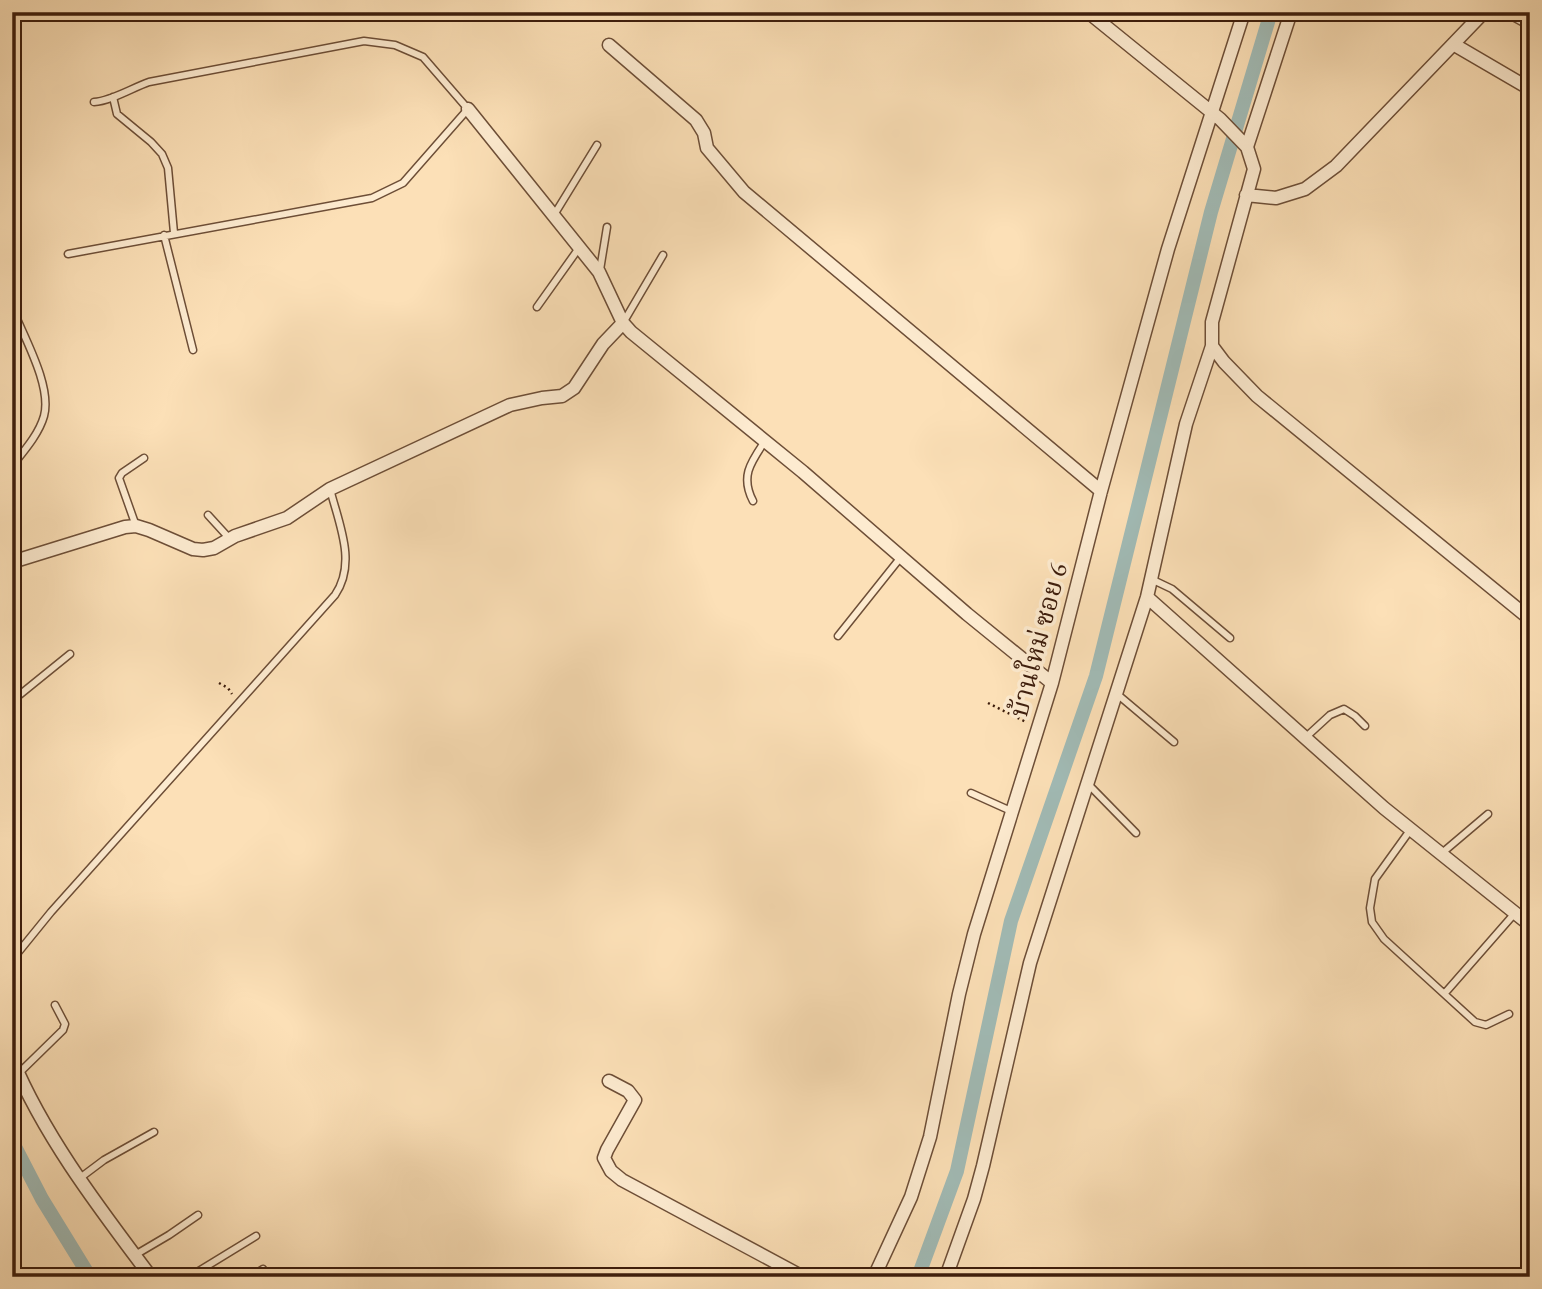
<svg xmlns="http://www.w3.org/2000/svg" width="1542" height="1289" font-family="'EB Garamond','Noto Serif Thai',serif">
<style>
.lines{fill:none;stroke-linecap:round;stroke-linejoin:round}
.canal{stroke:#a1bbb6;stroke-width:14}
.lane-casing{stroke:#6d4e37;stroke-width:9}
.street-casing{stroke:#6d4e37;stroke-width:15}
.path{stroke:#3d1d0c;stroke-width:2.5;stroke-dasharray:2 3.5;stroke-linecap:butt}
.lane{stroke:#fdebd0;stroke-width:6}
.street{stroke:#fdebd0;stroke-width:12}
.labels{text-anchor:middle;stroke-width:7;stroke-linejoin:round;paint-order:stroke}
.street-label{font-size:26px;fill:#3d1d0c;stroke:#fdebd0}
</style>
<rect width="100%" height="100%" fill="#fce0b7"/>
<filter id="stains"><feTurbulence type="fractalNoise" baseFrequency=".00286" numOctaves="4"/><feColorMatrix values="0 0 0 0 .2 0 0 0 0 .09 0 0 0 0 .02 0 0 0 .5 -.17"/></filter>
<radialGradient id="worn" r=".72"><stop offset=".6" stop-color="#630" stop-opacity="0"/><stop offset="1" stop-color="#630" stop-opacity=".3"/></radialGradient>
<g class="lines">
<path class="canal" d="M12 1141 42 1199 90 1277
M918 1277 957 1171 1011 921 1096 676 1211 212 1271 12"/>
<g class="lane-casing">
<path id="lane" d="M113 97 117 114 151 142 162 154 168 168 174 233
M554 215 597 145
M164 235 193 350
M68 254 372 198 403 183 468 109 423 57 395 45 364 41 149 82C132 88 111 101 94 102
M600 270 607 227
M537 307 579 248
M623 323 663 255
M12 466C24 451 39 434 44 416 52 387 25 339 14 312
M753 501C740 476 751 462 765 441
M208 515 229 538
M136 526 119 478 122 473 144 458
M1151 579 1172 589 1230 638
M838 636 901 557
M1117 694 1174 742
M12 701 70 654
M1306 737 1330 715 1344 709 1355 716 1365 726
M1088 784 1136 833
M971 793 1011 811
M1411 829 1375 879 1370 908 1372 922 1384 939 1475 1022 1486 1025 1509 1014
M1442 853 1488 814
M12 960 51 912 335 595C357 563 339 524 330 489
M1445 993 1515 913
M18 1074 63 1030 65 1024 55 1005
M1527 1132 1530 1128
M80 1178 104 1160 154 1132
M135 1255 169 1235 198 1215
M189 1277 256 1236
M251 1277 263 1269"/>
</g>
<g class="street-casing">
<path id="street" d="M1088 12 1220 119 1247 147 1254 169 1212 322V346L1224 362 1257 396 1530 619
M1510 12 1530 23
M1453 44 1530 89
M609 45 696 120 704 133 707 148 744 192 1101 491
M468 109 599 272 623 323 631 332 803 472 967 614 1052 683
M1247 147 1291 12
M1246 195 1276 198 1305 189 1336 166 1484 12
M12 562 125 527 136 526 149 530 193 549 203 550 214 548 235 536 287 518 330 489 510 405 542 398 562 396 574 388 603 344 623 323
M1147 597 1384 808 1530 925
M12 1059C45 1138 100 1209 151 1277
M609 1081 628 1091 635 1100 607 1150 604 1158 611 1171 622 1180 803 1277
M874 1277 911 1197 930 1137 959 994 974 934 1052 683 1101 491 1168 249 1244 12
M946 1277 974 1199 983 1166 1030 963 1147 597 1186 424 1212 346"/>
</g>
<path class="path" d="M219 683 228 688 232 694
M988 703 1026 722"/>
<use href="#lane" class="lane"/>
<use href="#street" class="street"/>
</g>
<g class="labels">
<g class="street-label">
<text transform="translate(1038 640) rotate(-75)" y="9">บ้านใหม่ ซอย 6</text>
</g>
</g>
<rect width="1542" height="1289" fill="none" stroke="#fce0b7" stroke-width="42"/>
<rect x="14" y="14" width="1514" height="1261" fill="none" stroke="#3d1d0c" stroke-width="3.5"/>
<rect x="21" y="21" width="1500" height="1247" fill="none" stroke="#3d1d0c" stroke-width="2"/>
<rect width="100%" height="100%" filter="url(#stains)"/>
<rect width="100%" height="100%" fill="url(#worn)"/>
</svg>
